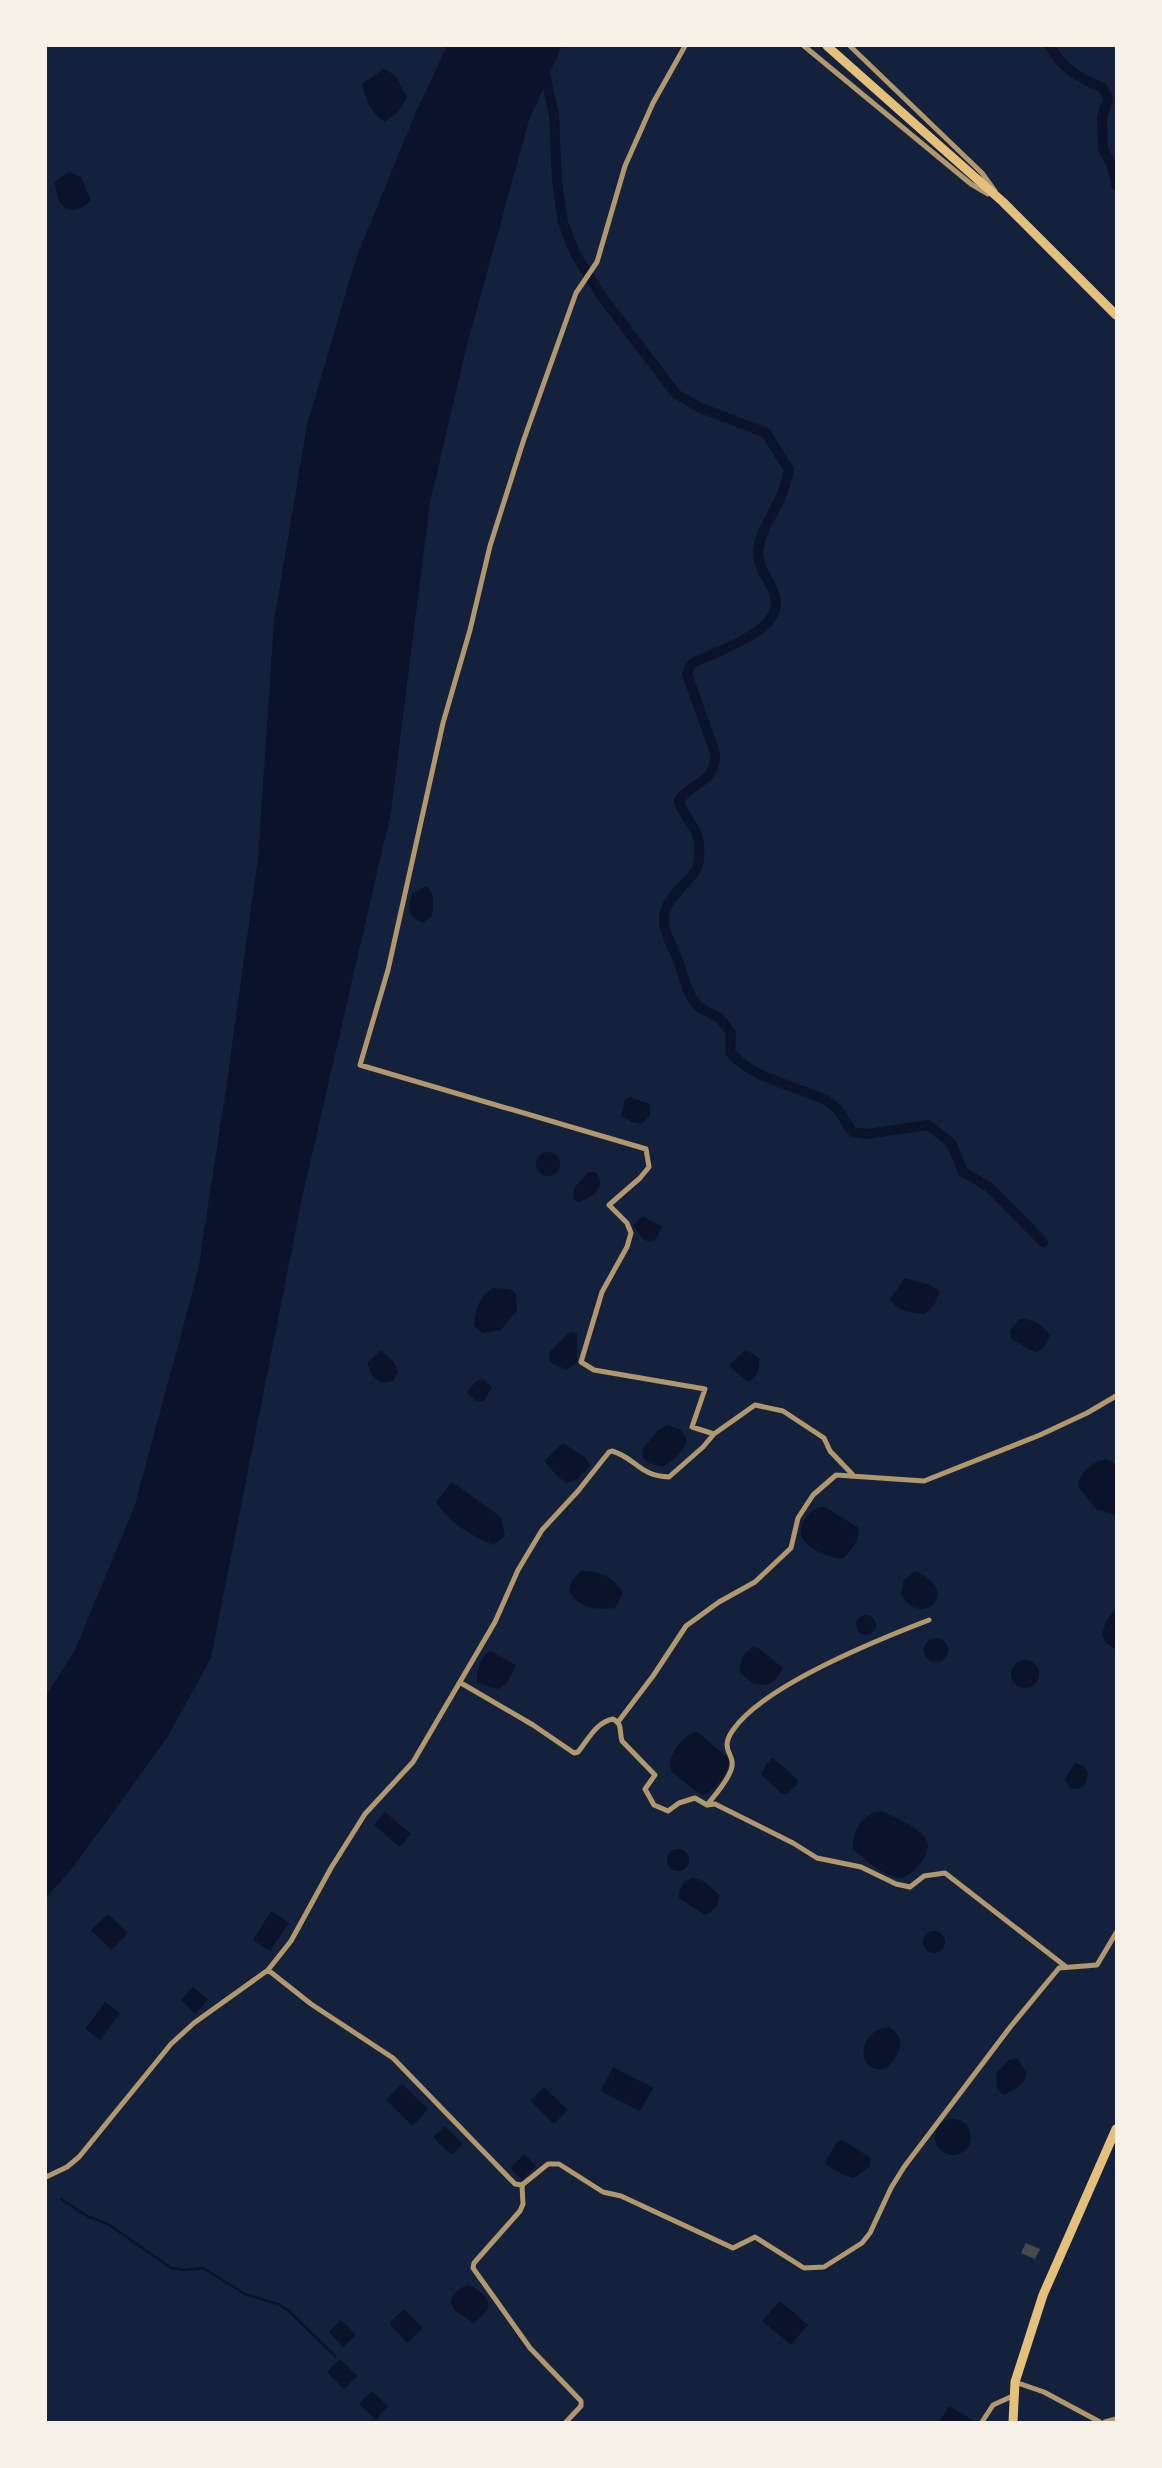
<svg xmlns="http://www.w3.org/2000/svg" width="1162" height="2468" font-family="'Asap Condensed',sans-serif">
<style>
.water{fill:#0b132b}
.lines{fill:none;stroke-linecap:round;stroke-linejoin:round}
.stream{stroke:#0b132b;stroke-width:2.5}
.canal{stroke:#0b132b;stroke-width:10}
.building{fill:#48494c}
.minor{stroke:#b1986c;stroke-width:5}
.trunk{stroke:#e5c07b;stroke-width:9}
</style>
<rect width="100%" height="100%" fill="#14213d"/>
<path class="water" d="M447 46H562L529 120 465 353 430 503 391 812 302 1198 211 1658 167 1738 74 1866 46 1898V1696L75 1650 135 1505 198 1271 226 1088 258 858 274 621 307 425 356 258 416 112Z
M384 69 395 75 407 97 398 112 385 122C370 112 367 101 362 84Z
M70 172 81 177 91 200C83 210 66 216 59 200 57 195 56 189 54 183L64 175Z
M426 886C436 894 433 905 432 916L423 923C406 916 408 909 412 894Z
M629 1097 650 1104V1116L641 1124 632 1122 621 1116 625 1100Z
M536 1164a12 12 0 1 1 24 0a12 12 0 1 1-24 0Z
M589 1172H595C609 1185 592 1199 578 1202L573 1199 574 1188Z
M642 1216 662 1226 656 1239 649 1242 643 1239 633 1226Z
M905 1278 930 1285 940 1291 934 1306 924 1314C910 1312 898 1312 890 1299Z
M493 1288 509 1289 516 1293 517 1310 501 1330 483 1333 474 1326C475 1311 479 1296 493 1288Z
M1019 1319C1031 1318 1044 1325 1050 1335L1046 1345 1036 1353 1011 1339 1010 1331Z
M570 1332 577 1333V1363L567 1370 550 1362 549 1353Z
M381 1350 394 1362 398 1372 393 1381 381 1383 373 1377 367 1363Z
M746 1350 759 1358C760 1369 758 1374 750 1382L740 1376 729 1365Z
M482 1379 492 1387 484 1401 477 1402 467 1393 475 1382Z
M668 1425 681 1430 687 1440C682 1454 675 1459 662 1467L649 1463 643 1458 642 1450 658 1430Z
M563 1443 586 1458 590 1466 578 1479 567 1483 558 1477 544 1461Z
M1105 1459 1116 1464V1514L1114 1515 1096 1509 1078 1486C1080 1471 1091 1463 1105 1459Z
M452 1482 501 1517 505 1535 494 1545C472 1536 449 1523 436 1502Z
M820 1507H825L859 1528C859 1541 852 1551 842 1559 832 1558 813 1551 806 1543 793 1530 807 1512 820 1507Z
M581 1571C600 1570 614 1578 623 1593L615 1608C597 1610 578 1609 569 1590L573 1579Z
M915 1571C965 1592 919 1630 901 1594L903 1581Z
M1116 1608V1650L1106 1643 1102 1635 1106 1621Z
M856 1625a10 10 0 1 1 20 0a10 10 0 1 1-20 0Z
M924 1650a12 12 0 1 1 24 0a12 12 0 1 1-24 0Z
M753 1647 758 1648 783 1668C772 1692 752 1689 739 1670L743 1655Z
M490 1651 516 1665 507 1683 498 1689 477 1683C476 1673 480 1656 490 1651Z
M1011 1674a14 14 0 1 1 28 0a14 14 0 1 1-28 0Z
M694 1732 699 1733 729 1759C729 1773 717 1789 704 1795L694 1790 671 1771C666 1758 682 1737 694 1732Z
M773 1758 797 1779 798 1783 787 1794H782L761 1774 767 1763Z
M1075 1763 1084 1766 1088 1772C1087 1784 1082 1792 1070 1788L1065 1779Z
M881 1811C895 1818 920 1826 927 1841 933 1853 911 1878 900 1878 888 1879 861 1857 853 1849 851 1832 863 1813 881 1811Z
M385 1812 411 1834 400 1847 374 1825Z
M667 1860a11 11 0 1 1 22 0a11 11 0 1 1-22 0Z
M693 1877 705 1882 719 1895C720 1904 713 1913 705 1915L679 1898C678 1887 685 1881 693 1877Z
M271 1911 289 1923 270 1951 253 1940Z
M108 1914 128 1933 111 1950 91 1930Z
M923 1942a11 11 0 1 1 22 0a11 11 0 1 1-22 0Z
M193 1987 208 2000 195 2014 181 2000Z
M105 2002 120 2013 100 2040 85 2029Z
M889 2027C910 2040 898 2055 886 2069 853 2074 858 2029 889 2027Z
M1017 2058 1027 2073C1024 2084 1015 2091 1004 2095L997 2089 996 2073 1009 2060Z
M613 2067 653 2088 640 2111 601 2091Z
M402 2084 428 2109 413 2126 386 2100Z
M544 2087 568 2110 554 2124 531 2101Z
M935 2137a18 18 0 1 1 36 0a18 18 0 1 1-36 0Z
M445 2126 463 2144 451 2155 433 2137Z
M841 2139 871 2158 870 2166 854 2178C845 2176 830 2170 825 2162L837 2142Z
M525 2154 536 2166 522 2180 510 2168Z
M469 2285C492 2297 496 2308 473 2323L454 2310 451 2302C452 2293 460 2287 469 2285Z
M780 2301 808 2325 791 2345 762 2321Z
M404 2309 423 2328 407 2343 389 2323Z
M341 2320 356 2335 343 2347 329 2332Z
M340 2359 357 2376 344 2389 327 2372Z
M372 2391 388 2406 376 2420 359 2404Z
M949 2406 974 2421 973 2422H939Z"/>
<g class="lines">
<path class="stream" d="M61 2199 87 2216 108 2224 171 2268 185 2270 203 2268 245 2294 278 2304 289 2311 335 2356"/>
<path class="canal" d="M538 46 540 48 554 116 557 180 563 223 576 255 600 294 676 394 701 408 766 433 789 470C787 479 785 488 781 496 774 513 759 533 758 552 758 569 771 581 775 597 784 633 714 651 691 664L687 674 715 753C716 785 692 780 679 801 683 818 697 825 699 843 702 877 689 875 672 898 654 921 671 941 679 963 685 979 686 993 698 1006 705 1012 715 1014 721 1020 725 1024 728 1029 731 1033L730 1052C754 1081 798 1085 829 1102 841 1108 844 1123 853 1132L867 1134 928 1125 951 1143 963 1172 989 1187 1043 1242
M1050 46C1062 69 1080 78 1103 88L1108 99 1102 117 1103 149 1113 168 1116 185"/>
</g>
<path class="building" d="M1026 2243 1040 2249 1035 2259 1021 2253Z"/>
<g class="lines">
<path class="minor" d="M685 46 653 103 625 166 597 262 576 293 524 439 490 546 470 630 443 723 388 970 360 1065 646 1149 649 1167 640 1178 609 1205 627 1223 631 1233 627 1247 602 1292 581 1362 594 1370 705 1389 692 1427 714 1434
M804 46 971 184 988 194
M850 46 982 173 995 191
M461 1683 533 1725 574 1753 578 1752C588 1740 596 1722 613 1719 623 1724 619 1731 622 1741L655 1775 645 1789 654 1805 668 1811 679 1803 695 1798 707 1805 715 1804 793 1843 817 1858 861 1867 896 1884 910 1887 924 1876 945 1873 1065 1966
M618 1722 653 1676 686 1626 719 1602 755 1582 791 1548 798 1518 813 1495 836 1475 924 1481 1040 1435 1087 1413 1116 1396
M707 1805C715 1795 727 1782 731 1770 737 1754 718 1751 733 1730 764 1685 877 1640 929 1620
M268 1970 311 2004 393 2058 515 2184 522 2185 548 2164H559L603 2192 621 2196 733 2248 755 2237 804 2268 824 2267 862 2243 870 2233 891 2188 904 2167 1011 2026 1059 1968 1097 1965 1116 1933
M46 2177 67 2167 79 2157 171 2044 194 2023 268 1970 291 1941 331 1868 365 1814 413 1762 495 1622 518 1570 542 1530 578 1491 609 1452 612 1451C636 1458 639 1476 669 1477L703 1447 714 1434 755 1405 783 1411 824 1438 830 1451 853 1475
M522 2185 523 2204 520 2211 474 2263 473 2268 530 2348 581 2401V2406L566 2422
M1015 2382 1044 2392 1100 2422
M982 2422 993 2405 1015 2395
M1105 2422 1116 2419"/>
<path class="trunk" d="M827 46 1003 202 1116 315
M1013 2422 1015 2382 1043 2295 1116 2129"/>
</g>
<rect width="1162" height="2468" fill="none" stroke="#f6f1e7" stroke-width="94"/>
</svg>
